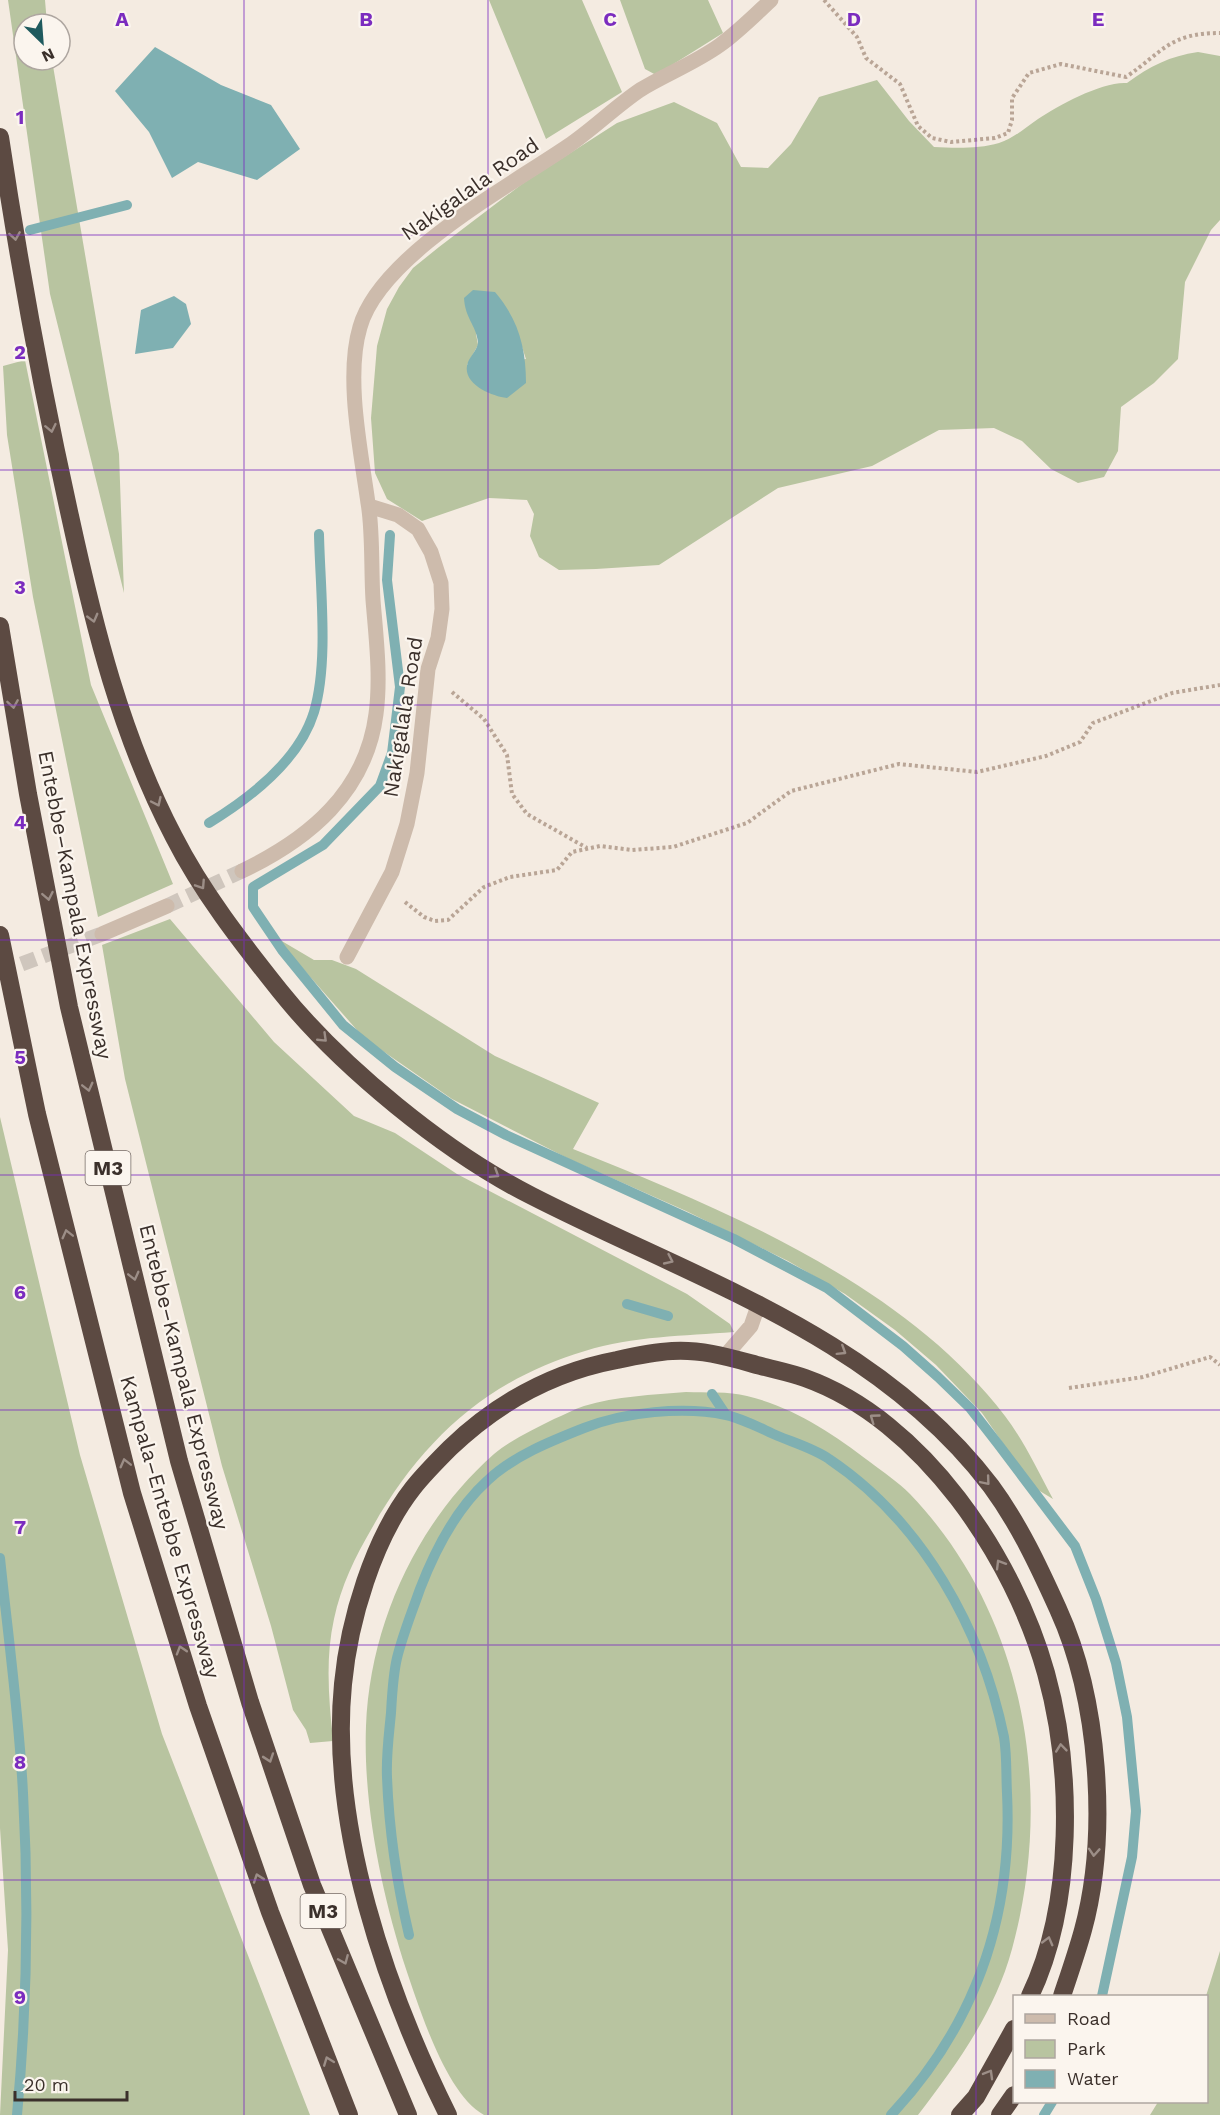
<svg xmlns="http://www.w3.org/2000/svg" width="1220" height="2115" font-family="'Work Sans',sans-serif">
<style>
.green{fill:#b8c4a0;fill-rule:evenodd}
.water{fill:#7fb0b2}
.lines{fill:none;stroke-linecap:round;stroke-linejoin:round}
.stream{stroke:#7fb0b2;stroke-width:10}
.minor-tunnel{stroke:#cfc6bd;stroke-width:15;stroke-dasharray:15 8;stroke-linecap:butt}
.path{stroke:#b9a596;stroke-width:4;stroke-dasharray:3 3;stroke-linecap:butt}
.minor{stroke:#cdbbac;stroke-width:15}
.highway{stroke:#5c4a42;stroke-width:18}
.oneway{stroke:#9c8e87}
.grid{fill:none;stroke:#7b2cbf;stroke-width:1.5;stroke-opacity:0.55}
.labels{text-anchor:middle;stroke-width:4.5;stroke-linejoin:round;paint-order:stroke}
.shield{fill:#fbf5ee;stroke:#756b66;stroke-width:1.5}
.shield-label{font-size:20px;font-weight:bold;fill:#3b302b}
.street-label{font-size:21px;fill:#3b302b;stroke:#fbf5ee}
.grid-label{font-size:20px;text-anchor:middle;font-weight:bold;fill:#7b2cbf;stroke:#fbf5ee;stroke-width:4.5;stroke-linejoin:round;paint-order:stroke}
</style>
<rect width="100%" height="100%" fill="#f4ebe1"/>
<path class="green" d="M8 0H45L47 24H24V60H52L119 454 124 593 50 294Z
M489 0H582L622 92 546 139Z
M620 0H708L723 33 656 75 645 69Z
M1198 52 1220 56V220L1211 230 1185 282 1178 359 1154 383 1121 407 1118 451 1104 477 1078 483 1051 469 1022 441 994 428 939 430 872 466 778 488 659 565 596 569 559 570 539 557 530 536 534 514 527 500 489 498 422 521 387 499 375 473 371 418 377 346 387 309 399 287 413 268 439 247 522 184 617 123 674 102 717 123 741 167 768 168 791 144 819 97 877 80 909 121 934 147C954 148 979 149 999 143 1014 138 1025 128 1038 119 1059 105 1103 81 1127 83 1150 66 1170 56 1198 52ZM476 334 519 338 526 359 467 365 478 345Z
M25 360 91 685 173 884 98 917 33 597 7 435 3 366Z
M170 919 274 1042 354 1116 395 1133 457 1174 687 1294 730 1324 734 1332C684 1336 633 1336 585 1351 487 1380 422 1440 372 1528 355 1557 341 1586 334 1619 325 1659 329 1701 333 1741L310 1743 306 1730 293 1710 271 1626 222 1466 125 1079 102 945Z
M275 937 314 960H332L356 969 495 1056 599 1103 573 1149C723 1209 905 1284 1005 1416 1024 1441 1038 1471 1053 1499L1033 1487 982 1413 936 1365 895 1330 845 1294 788 1261 686 1211 569 1159 452 1099 364 1038Z
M0 1117 80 1455 162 1734 310 2115H0L8 1950 0 1828Z
M686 1392C706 1393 728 1391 747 1396 793 1407 832 1433 870 1462 883 1472 898 1482 910 1494 1025 1614 1055 1792 1012 1949 995 2012 957 2064 918 2115H484C446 2094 420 2010 406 1969 382 1895 363 1805 366 1726 370 1624 417 1522 494 1454 511 1440 534 1429 554 1419 564 1415 574 1409 584 1406 616 1396 653 1395 686 1392Z
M1220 1951V2115H1150L1158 2102H1206V1996Z"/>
<path class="water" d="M155 47 221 85 271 105 300 149 257 180 198 162 172 178 149 132 115 91Z
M473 290 495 292C518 319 526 347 526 383L507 398C491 396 460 383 468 362 471 355 478 349 478 342 476 325 465 318 464 298Z
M174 296 186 304 191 324 173 348 135 354 141 310Z"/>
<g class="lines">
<path class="stream" d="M30 230 127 205
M390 535 387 580 400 687 392 753 380 786 323 845 253 887V907L282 950 343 1025 395 1067 457 1109 506 1135 734 1239 827 1288 903 1346 938 1377 970 1408 998 1444 1075 1546 1096 1599 1116 1663 1127 1717 1136 1811 1132 1857 1102 1996
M209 823C250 798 299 761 314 712 329 662 320 587 319 534
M627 1304 668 1316
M712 1394 726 1415
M0 1558C8 1636 19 1714 23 1793 29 1900 27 2008 17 2115
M409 1935C397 1884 389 1830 387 1777 386 1756 389 1734 391 1713 392 1695 393 1675 397 1658 403 1634 412 1612 420 1589 435 1550 455 1510 487 1481 513 1456 551 1441 584 1428 624 1412 684 1406 726 1415 744 1419 762 1429 778 1436 795 1443 815 1449 829 1459 923 1522 982 1630 1004 1737 1007 1755 1006 1775 1007 1793 1013 1917 976 2024 891 2115
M1044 2115 1052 2102"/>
<path class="minor-tunnel" d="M167 906 242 871
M0 972 102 934"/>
<path class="path" d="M824 0 857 37 866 58 900 84 918 126 932 138 951 142 995 138 1008 133 1012 120V98L1029 73 1061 64 1126 77C1163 52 1169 33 1220 33
M452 692 484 719 507 755 512 794 527 814 587 848
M405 902 424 917 435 921 448 920 484 887 510 877 557 870 572 852 600 846 632 850 673 847 747 823 791 791 899 764 977 772 1046 756 1080 742 1093 723 1172 693 1220 685
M1069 1388 1143 1377 1210 1357 1220 1365"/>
<path class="minor" d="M242 871C309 839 366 792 376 714 381 677 376 637 373 600 371 569 373 531 368 503 361 452 345 377 360 327 380 256 508 187 568 146 593 129 615 107 640 90 666 74 695 63 720 45 738 32 755 15 771 0
M102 934 167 906
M347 957 392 872 407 824 417 773 428 669 438 638 442 609 441 583 431 552 418 529 398 515 369 506
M725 1356 751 1326 759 1303"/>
<path class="highway" d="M0 137C19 264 42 390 70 516 94 626 121 736 174 837 202 892 241 942 280 991 340 1066 446 1153 532 1196 694 1279 876 1335 991 1486 1019 1524 1039 1567 1058 1609 1099 1699 1109 1834 1083 1930 1077 1952 1069 1975 1062 1996
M0 626 28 794 69 1007 179 1461 250 1702 312 1885 408 2115
M0 935 37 1114 132 1493 198 1706 270 1912 349 2115
M448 2115C386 1990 329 1826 343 1684 349 1621 373 1539 413 1488 424 1474 437 1461 450 1448 497 1403 553 1372 617 1360 635 1356 654 1352 672 1351 703 1349 731 1358 761 1366 776 1370 791 1373 805 1378 923 1420 1014 1558 1046 1673 1073 1770 1074 1904 1030 1996
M960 2115 976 2097 1014 2029
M1000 2115 1014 2095"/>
</g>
<defs><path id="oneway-chevron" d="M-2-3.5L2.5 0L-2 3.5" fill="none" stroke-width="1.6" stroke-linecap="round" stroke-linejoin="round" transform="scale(1.5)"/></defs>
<g class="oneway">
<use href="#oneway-chevron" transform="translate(15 236) rotate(81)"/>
<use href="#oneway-chevron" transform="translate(51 428) rotate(78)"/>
<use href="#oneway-chevron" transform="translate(93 618) rotate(75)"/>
<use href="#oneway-chevron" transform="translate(13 704) rotate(81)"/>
<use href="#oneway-chevron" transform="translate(157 802) rotate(65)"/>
<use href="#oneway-chevron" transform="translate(201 885) rotate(57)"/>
<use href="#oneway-chevron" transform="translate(48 896) rotate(79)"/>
<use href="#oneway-chevron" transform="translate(323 1038) rotate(44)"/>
<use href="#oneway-chevron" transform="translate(88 1087) rotate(76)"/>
<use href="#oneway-chevron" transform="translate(495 1174) rotate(32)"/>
<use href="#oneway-chevron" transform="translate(67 1234) rotate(-104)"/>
<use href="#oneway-chevron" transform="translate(669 1260) rotate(25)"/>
<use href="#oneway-chevron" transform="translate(134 1276) rotate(76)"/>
<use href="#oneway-chevron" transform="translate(842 1351) rotate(32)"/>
<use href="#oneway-chevron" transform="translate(874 1418) rotate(-144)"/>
<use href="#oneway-chevron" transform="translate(125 1463) rotate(-104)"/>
<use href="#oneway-chevron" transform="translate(986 1481) rotate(50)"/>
<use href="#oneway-chevron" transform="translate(1000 1564) rotate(-121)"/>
<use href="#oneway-chevron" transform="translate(181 1650) rotate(-107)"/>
<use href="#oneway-chevron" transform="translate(1061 1748) rotate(-96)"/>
<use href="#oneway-chevron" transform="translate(269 1758) rotate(71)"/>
<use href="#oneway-chevron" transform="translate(1094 1852) rotate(94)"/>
<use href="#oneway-chevron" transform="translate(258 1878) rotate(-109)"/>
<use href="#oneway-chevron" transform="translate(1048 1941) rotate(-75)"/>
<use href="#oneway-chevron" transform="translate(344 1960) rotate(67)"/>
<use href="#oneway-chevron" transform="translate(328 2061) rotate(-111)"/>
<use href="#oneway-chevron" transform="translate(989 2074) rotate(-60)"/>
</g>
<path class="grid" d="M244 0V2115M488 0V2115M732 0V2115M976 0V2115M0 235H1220M0 470H1220M0 705H1220M0 940H1220M0 1175H1220M0 1410H1220M0 1645H1220M0 1880H1220"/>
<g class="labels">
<g class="shield">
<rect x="85.5" y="1151" width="45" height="34" rx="4.5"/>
<rect x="300.5" y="1894" width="45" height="34" rx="4.5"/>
</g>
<g class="shield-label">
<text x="108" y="1175">M3</text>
<text x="323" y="1918">M3</text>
</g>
<g class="street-label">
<text transform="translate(470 189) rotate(-35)" y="7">Nakigalala Road</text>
<text transform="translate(403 717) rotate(-81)" y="7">Nakigalala Road</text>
<text transform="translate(75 905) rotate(79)" y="7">Entebbe–Kampala Expressway</text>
<text transform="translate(184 1377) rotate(76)" y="7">Entebbe–Kampala Expressway</text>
<text transform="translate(170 1527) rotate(74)" y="7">Kampala–Entebbe Expressway</text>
</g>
</g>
<g class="grid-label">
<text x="122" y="26">A</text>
<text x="366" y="26">B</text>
<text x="610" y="26">C</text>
<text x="854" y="26">D</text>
<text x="1098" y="26">E</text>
<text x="20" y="124">1</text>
<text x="20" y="359">2</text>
<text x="20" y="594">3</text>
<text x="20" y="829">4</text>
<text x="20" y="1064">5</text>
<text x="20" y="1299">6</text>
<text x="20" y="1534">7</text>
<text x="20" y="1769">8</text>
<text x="20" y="2004">9</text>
</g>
<rect x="1013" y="1995" width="195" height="108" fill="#fbf5ee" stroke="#aea6a0" stroke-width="1.5"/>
<rect x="1025" y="2014" width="30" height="9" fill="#cdbbac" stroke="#aea6a0" stroke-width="1.5"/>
<text x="1067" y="2025" font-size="18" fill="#3b302b">Road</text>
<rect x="1025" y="2040" width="30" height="18" fill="#b8c4a0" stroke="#aea6a0" stroke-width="1.5"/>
<text x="1067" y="2055" font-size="18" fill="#3b302b">Park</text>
<rect x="1025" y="2070" width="30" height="18" fill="#7fb0b2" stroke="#aea6a0" stroke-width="1.5"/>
<text x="1067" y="2085" font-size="18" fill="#3b302b">Water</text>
<g transform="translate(42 42) rotate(155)"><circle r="28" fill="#fbf5ee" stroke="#aea6a0" stroke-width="1.5"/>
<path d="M0-4.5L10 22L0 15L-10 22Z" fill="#1f5a5e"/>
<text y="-9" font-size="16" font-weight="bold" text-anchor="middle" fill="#3b302b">N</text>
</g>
<path d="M15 2091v9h112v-9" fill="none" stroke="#3b302b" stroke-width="3"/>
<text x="24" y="2091" font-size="18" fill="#3b302b" stroke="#fbf5ee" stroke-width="4.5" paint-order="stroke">20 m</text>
</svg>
